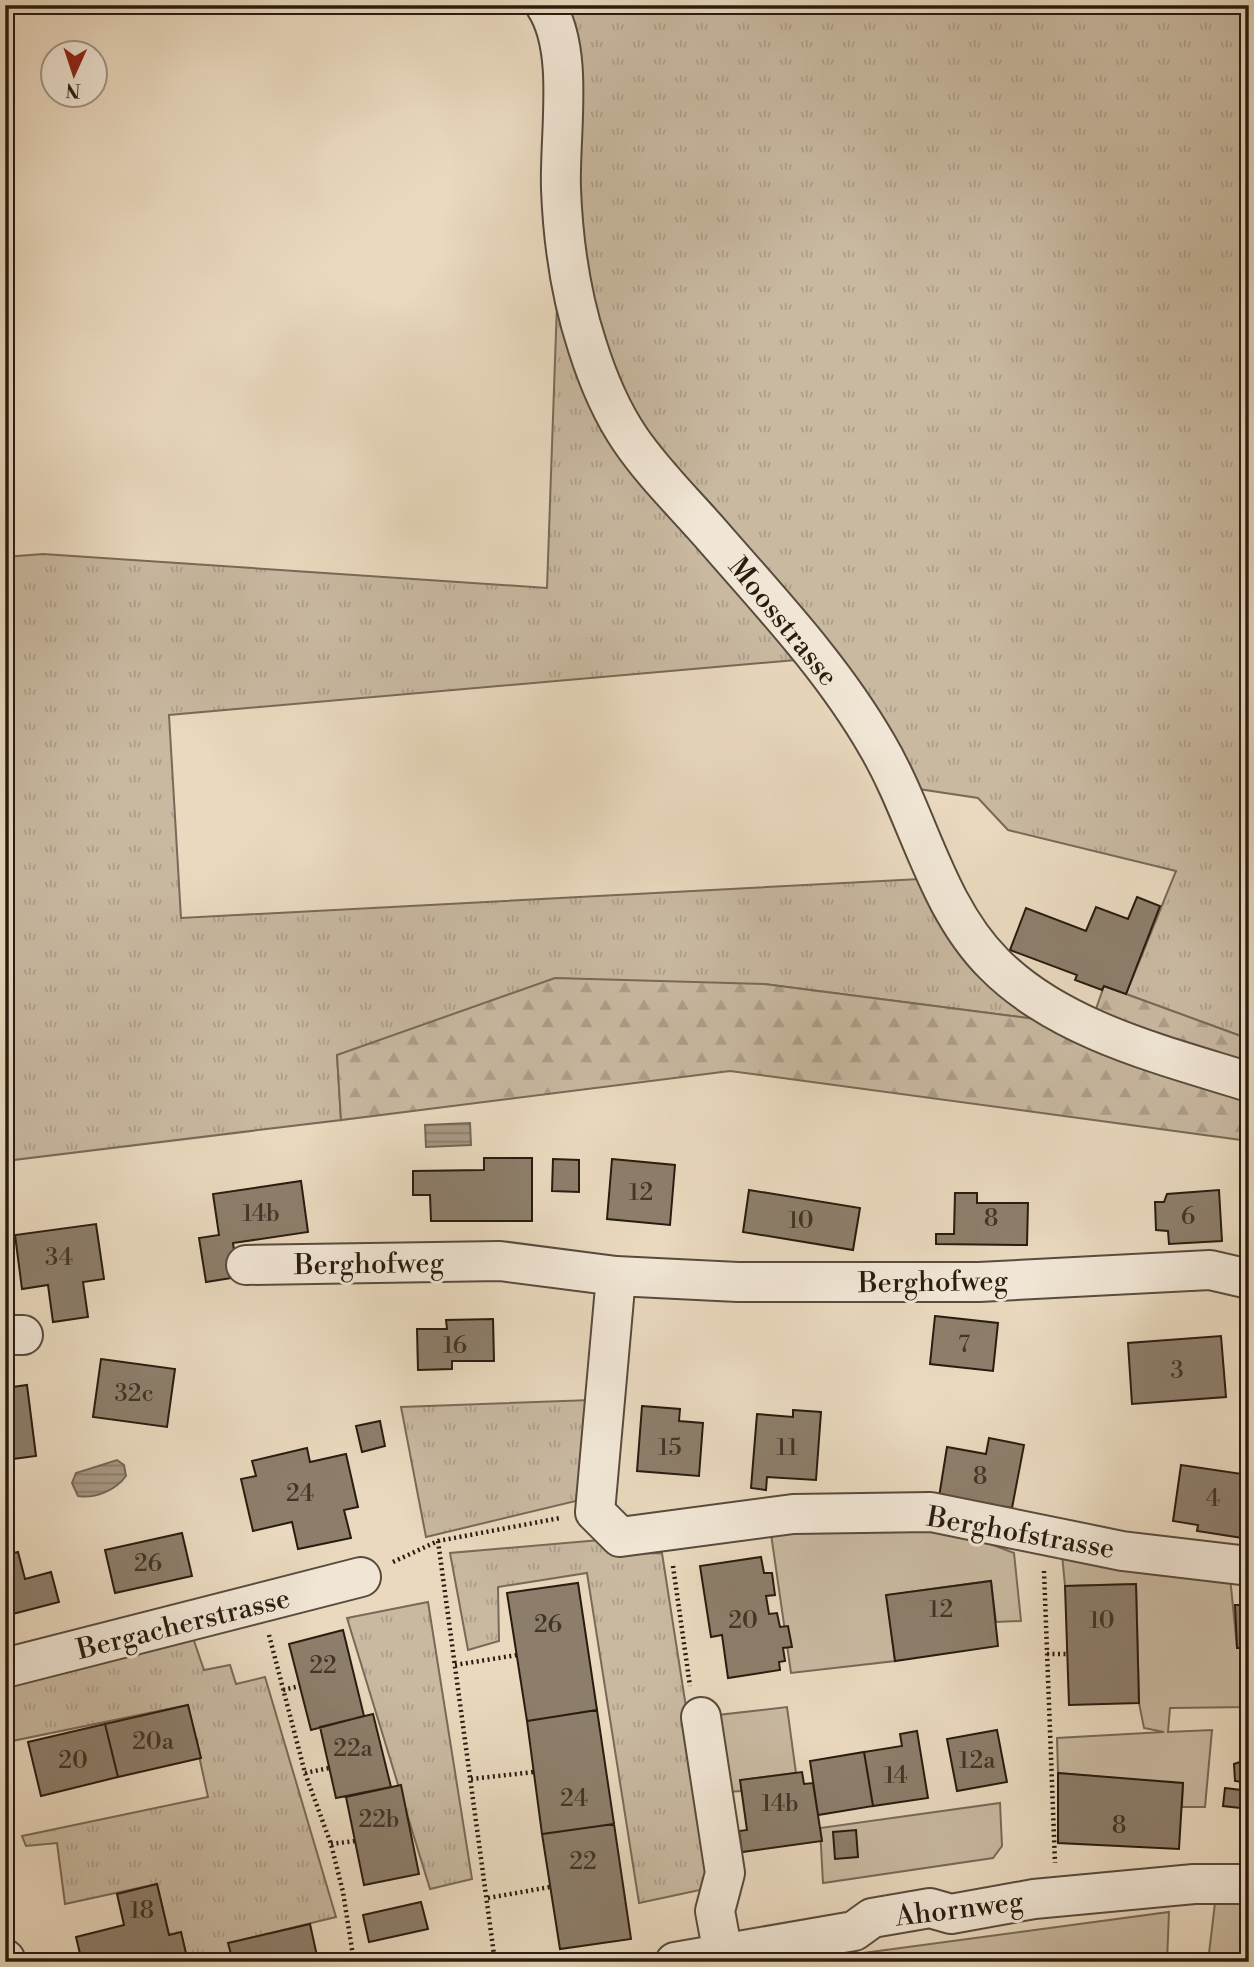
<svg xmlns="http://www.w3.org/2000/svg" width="1254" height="1967" font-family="'Libre Bodoni',serif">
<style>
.grass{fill:url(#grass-tufts);stroke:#786a58;stroke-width:2}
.forest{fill:url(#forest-firs);stroke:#786a58;stroke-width:2}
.green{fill:#c9b9a1;stroke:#786a58;stroke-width:2}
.water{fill:url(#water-rules);stroke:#756756;stroke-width:2}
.building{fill:#8d7e6b;stroke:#281c10;stroke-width:2}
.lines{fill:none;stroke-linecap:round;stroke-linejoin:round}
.minor-casing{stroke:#584b3c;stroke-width:42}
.path{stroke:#281c10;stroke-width:4.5;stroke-dasharray:2 3.5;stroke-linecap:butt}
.minor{stroke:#f1e6d5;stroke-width:38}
.labels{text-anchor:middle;stroke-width:6;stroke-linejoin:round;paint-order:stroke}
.number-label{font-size:24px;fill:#413427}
.street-label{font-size:28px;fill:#281c10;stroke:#f1e6d5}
</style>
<defs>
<pattern id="grass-tufts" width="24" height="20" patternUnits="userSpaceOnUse" patternTransform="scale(1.75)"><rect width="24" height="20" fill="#c9b9a1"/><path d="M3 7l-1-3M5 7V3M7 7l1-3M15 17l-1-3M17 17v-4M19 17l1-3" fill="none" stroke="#ad9e8a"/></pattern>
<pattern id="forest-firs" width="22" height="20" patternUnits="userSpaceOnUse" patternTransform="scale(1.75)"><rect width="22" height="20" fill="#c9b9a1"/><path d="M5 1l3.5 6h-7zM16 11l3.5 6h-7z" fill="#ad9e8a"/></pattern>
<pattern id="water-rules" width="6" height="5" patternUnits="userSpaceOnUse" patternTransform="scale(1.75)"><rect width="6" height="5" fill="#a89984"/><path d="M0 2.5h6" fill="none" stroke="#897c6b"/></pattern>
</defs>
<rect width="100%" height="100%" fill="#ead9bf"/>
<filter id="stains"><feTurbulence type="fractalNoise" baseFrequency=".00286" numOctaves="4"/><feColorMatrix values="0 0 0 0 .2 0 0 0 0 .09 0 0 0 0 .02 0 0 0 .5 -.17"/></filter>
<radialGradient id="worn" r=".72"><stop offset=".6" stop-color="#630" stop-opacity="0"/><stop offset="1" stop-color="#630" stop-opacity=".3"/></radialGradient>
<path class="grass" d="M545 5H1249V1039L1126 994 1176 871 1008 830 978 798 899 786 819 658 169 715 181 918 939 878 956 916 1090 1026 764 984 337 1055 341 1120 5 1161V557L43 554 547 588 561 190Z
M591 1400 580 1500 426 1537 401 1407Z
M600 1540 616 1554 662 1553 714 1887 639 1903 587 1573 498 1587 499 1641 468 1650 450 1553Z
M428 1602 472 1879 430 1889 347 1618Z
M192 1635 204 1670 230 1665 236 1684 265 1677 336 1917 229 1943 233 1962H188L181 1933 169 1935 157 1884 65 1904 57 1843 26 1846 22 1836 208 1797 188 1705 7 1742 5 1738V1680Z"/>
<path class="forest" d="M555 978 764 984 1090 1026 1104 986 1249 1039V1141L730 1071 341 1120 337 1055Z"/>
<path class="green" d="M886 1523 967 1535 1014 1553 1021 1621 996 1622 991 1581 887 1595 895 1661 791 1673 771 1534Z
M1062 1554 1230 1577 1237 1647 1249 1648V1707L1170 1708 1168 1732 1212 1730 1205 1807H1182L1183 1784 1058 1773 1057 1738 1164 1732 1144 1728 1139 1703 1136 1584 1065 1586Z
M787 1707 796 1773 741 1780 742 1791 727 1792 718 1715Z
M1000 1803 1002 1846 993 1858 823 1883 820 1828Z
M1215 1903H1249L1248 1962H1208Z
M1169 1912 1167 1962H796Z"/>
<path class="water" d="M470 1123 471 1145 426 1147 425 1125Z
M117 1460 124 1465 126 1476C116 1490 95 1499 78 1496L72 1483 76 1473Z"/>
<path class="building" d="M1137 897 1160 906 1126 994 1104 986 1102 990 1075 980 1077 975 1010 950 1026 908 1086 931 1096 907 1128 919Z
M484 1158H532V1221H431L430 1195H413V1171L484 1170Z
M553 1159 579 1160V1192L552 1191Z
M612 1159 675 1165 670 1225 607 1219Z
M301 1181 308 1232 233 1243 238 1277 206 1282 199 1238 219 1235 213 1194Z
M749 1190 860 1208 853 1250 743 1232Z
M1219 1190 1222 1241 1169 1244 1168 1231 1156 1230 1155 1202H1164L1167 1194Z
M955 1193H977V1203H1028L1027 1245 936 1244V1234H954Z
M96 1224 104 1279 83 1282 88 1317 53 1322 48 1285 22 1289 15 1235Z
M935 1316 998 1323 993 1371 930 1364Z
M493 1319 494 1361H452V1369L418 1370 417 1329H447L446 1320Z
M1221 1336 1226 1397 1132 1404 1128 1343Z
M101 1359 175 1369 167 1427 93 1417Z
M27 1385 36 1456 5 1460V1388Z
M642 1406 680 1409 679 1421 703 1423 699 1476 637 1471Z
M793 1410 821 1412 816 1480 767 1477 766 1490 751 1488 757 1414 793 1417Z
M380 1421 385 1446 362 1452 356 1426Z
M989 1438 1024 1445 1012 1508 939 1497 947 1447 986 1454Z
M307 1448 310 1462 346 1454 358 1507 344 1510 351 1538 298 1549 292 1522 253 1531 241 1479 256 1476 252 1461Z
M1181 1465 1249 1475V1539L1197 1531 1198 1525 1173 1521Z
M182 1533 192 1576 115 1593 105 1550Z
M18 1552 25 1579 51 1572 59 1602 5 1616V1555Z
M761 1557 764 1573H772L775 1595 766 1596 769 1614 777 1613 780 1627 788 1626 792 1647 783 1648 785 1661 779 1662 780 1670 728 1678 722 1635 711 1637 700 1566Z
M991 1581 998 1646 895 1661 886 1595Z
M578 1583 597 1710 527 1721 507 1593Z
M1136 1584 1139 1703 1069 1705 1065 1586Z
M1235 1605H1249V1648H1237Z
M343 1630 364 1716 311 1730 289 1644Z
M188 1705 201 1758 118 1777 105 1724Z
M597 1710 614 1824 542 1834 527 1721Z
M373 1714 391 1787 336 1798 320 1727Z
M105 1724 118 1777 41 1796 28 1742Z
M997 1730 1007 1782 957 1791 947 1739Z
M917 1731 928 1798 873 1806 864 1752 902 1746 900 1734Z
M864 1752 873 1806 818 1815 810 1761Z
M1249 1759V1783L1235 1781 1234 1764Z
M802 1772 804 1784 813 1783 822 1841 742 1852 739 1831 747 1830 740 1780Z
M1058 1773 1183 1783 1179 1849 1058 1843Z
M401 1785 419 1874 364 1885 346 1797Z
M1225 1788 1249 1791V1809L1223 1806Z
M614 1824 631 1939 560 1949 542 1834Z
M856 1830 858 1857 835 1859 833 1832Z
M157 1884 169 1935 181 1932 188 1962H82L76 1937 124 1925 117 1894Z
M421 1902 428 1929 369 1942 363 1915Z
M310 1924 317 1956 291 1962H233L228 1943Z"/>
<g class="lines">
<g class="minor-casing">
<path id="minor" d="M545 5C575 50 559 135 561 189 563 240 571 296 587 345 597 377 611 411 630 439 653 473 684 503 711 534 770 602 832 667 877 745 919 816 935 905 994 964 1059 1030 1163 1055 1249 1082
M246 1265 500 1261 616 1276
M1249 1279 1210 1270 979 1282H738L616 1276 595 1512 620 1537 793 1514 931 1512 1122 1551 1249 1566
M5 1335H23
M5 1668 361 1577
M701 1717 725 1873 715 1911 723 1954
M5 1959 6 1962
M675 1962 854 1931 872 1918 930 1908 951 1914 1034 1899 1194 1884H1249"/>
</g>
<path class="path" d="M438 1541 495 1962
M393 1562 438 1541 560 1518
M673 1566 690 1686
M1044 1571 1055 1863
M269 1635 305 1773 331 1844 343 1892 354 1962
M1047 1654H1068
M455 1665 517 1655
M283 1690 300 1686
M305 1773 329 1768
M471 1779 534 1772
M331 1844 355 1841
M488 1898 550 1887"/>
<use href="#minor" class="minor"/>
</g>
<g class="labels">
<g class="number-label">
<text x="641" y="1200">12</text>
<text x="261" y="1221">14b</text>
<text x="1188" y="1224">6</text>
<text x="991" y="1226">8</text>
<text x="801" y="1228">10</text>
<text x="59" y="1265">34</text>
<text x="964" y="1352">7</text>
<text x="455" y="1353">16</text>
<text x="1177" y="1378">3</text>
<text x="134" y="1401">32c</text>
<text x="670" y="1455">15</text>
<text x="787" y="1455">11</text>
<text x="980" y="1484">8</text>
<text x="300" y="1501">24</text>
<text x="1213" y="1506">4</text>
<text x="148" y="1571">26</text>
<text x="941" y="1617">12</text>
<text x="743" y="1628">20</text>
<text x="1102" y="1628">10</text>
<text x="548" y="1632">26</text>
<text x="323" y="1673">22</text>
<text x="153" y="1749">20a</text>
<text x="353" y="1756">22a</text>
<text x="73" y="1768">20</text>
<text x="977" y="1768">12a</text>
<text x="896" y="1783">14</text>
<text x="574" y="1806">24</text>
<text x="780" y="1811">14b</text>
<text x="379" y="1827">22b</text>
<text x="1119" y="1833">8</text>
<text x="583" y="1869">22</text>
<text x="142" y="1918">18</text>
</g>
<g class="street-label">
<text transform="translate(784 621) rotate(51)" y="10">Moosstrasse</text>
<text transform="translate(369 1263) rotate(-1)" y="10">Berghofweg</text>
<text transform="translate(933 1281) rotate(-1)" y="10">Berghofweg</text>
<text transform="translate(1021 1532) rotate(10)" y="10">Berghofstrasse</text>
<text transform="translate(183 1623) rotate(-14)" y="10">Bergacherstrasse</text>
<text transform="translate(959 1908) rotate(-7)" y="10">Ahornweg</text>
</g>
</g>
<rect width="1254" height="1967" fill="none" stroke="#ead9bf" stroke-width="28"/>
<rect x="7" y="7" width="1240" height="1953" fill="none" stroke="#281c10" stroke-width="3.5"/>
<rect x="14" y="14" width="1226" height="1939" fill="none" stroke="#281c10" stroke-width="2"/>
<g transform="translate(74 74) rotate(183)"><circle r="33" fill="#f1e6d5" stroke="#a19586" stroke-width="2"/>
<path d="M0-5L12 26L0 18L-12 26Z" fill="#8f2418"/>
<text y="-10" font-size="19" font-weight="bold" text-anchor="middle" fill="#281c10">N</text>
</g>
<rect width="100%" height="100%" filter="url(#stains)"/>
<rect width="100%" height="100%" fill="url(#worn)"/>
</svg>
